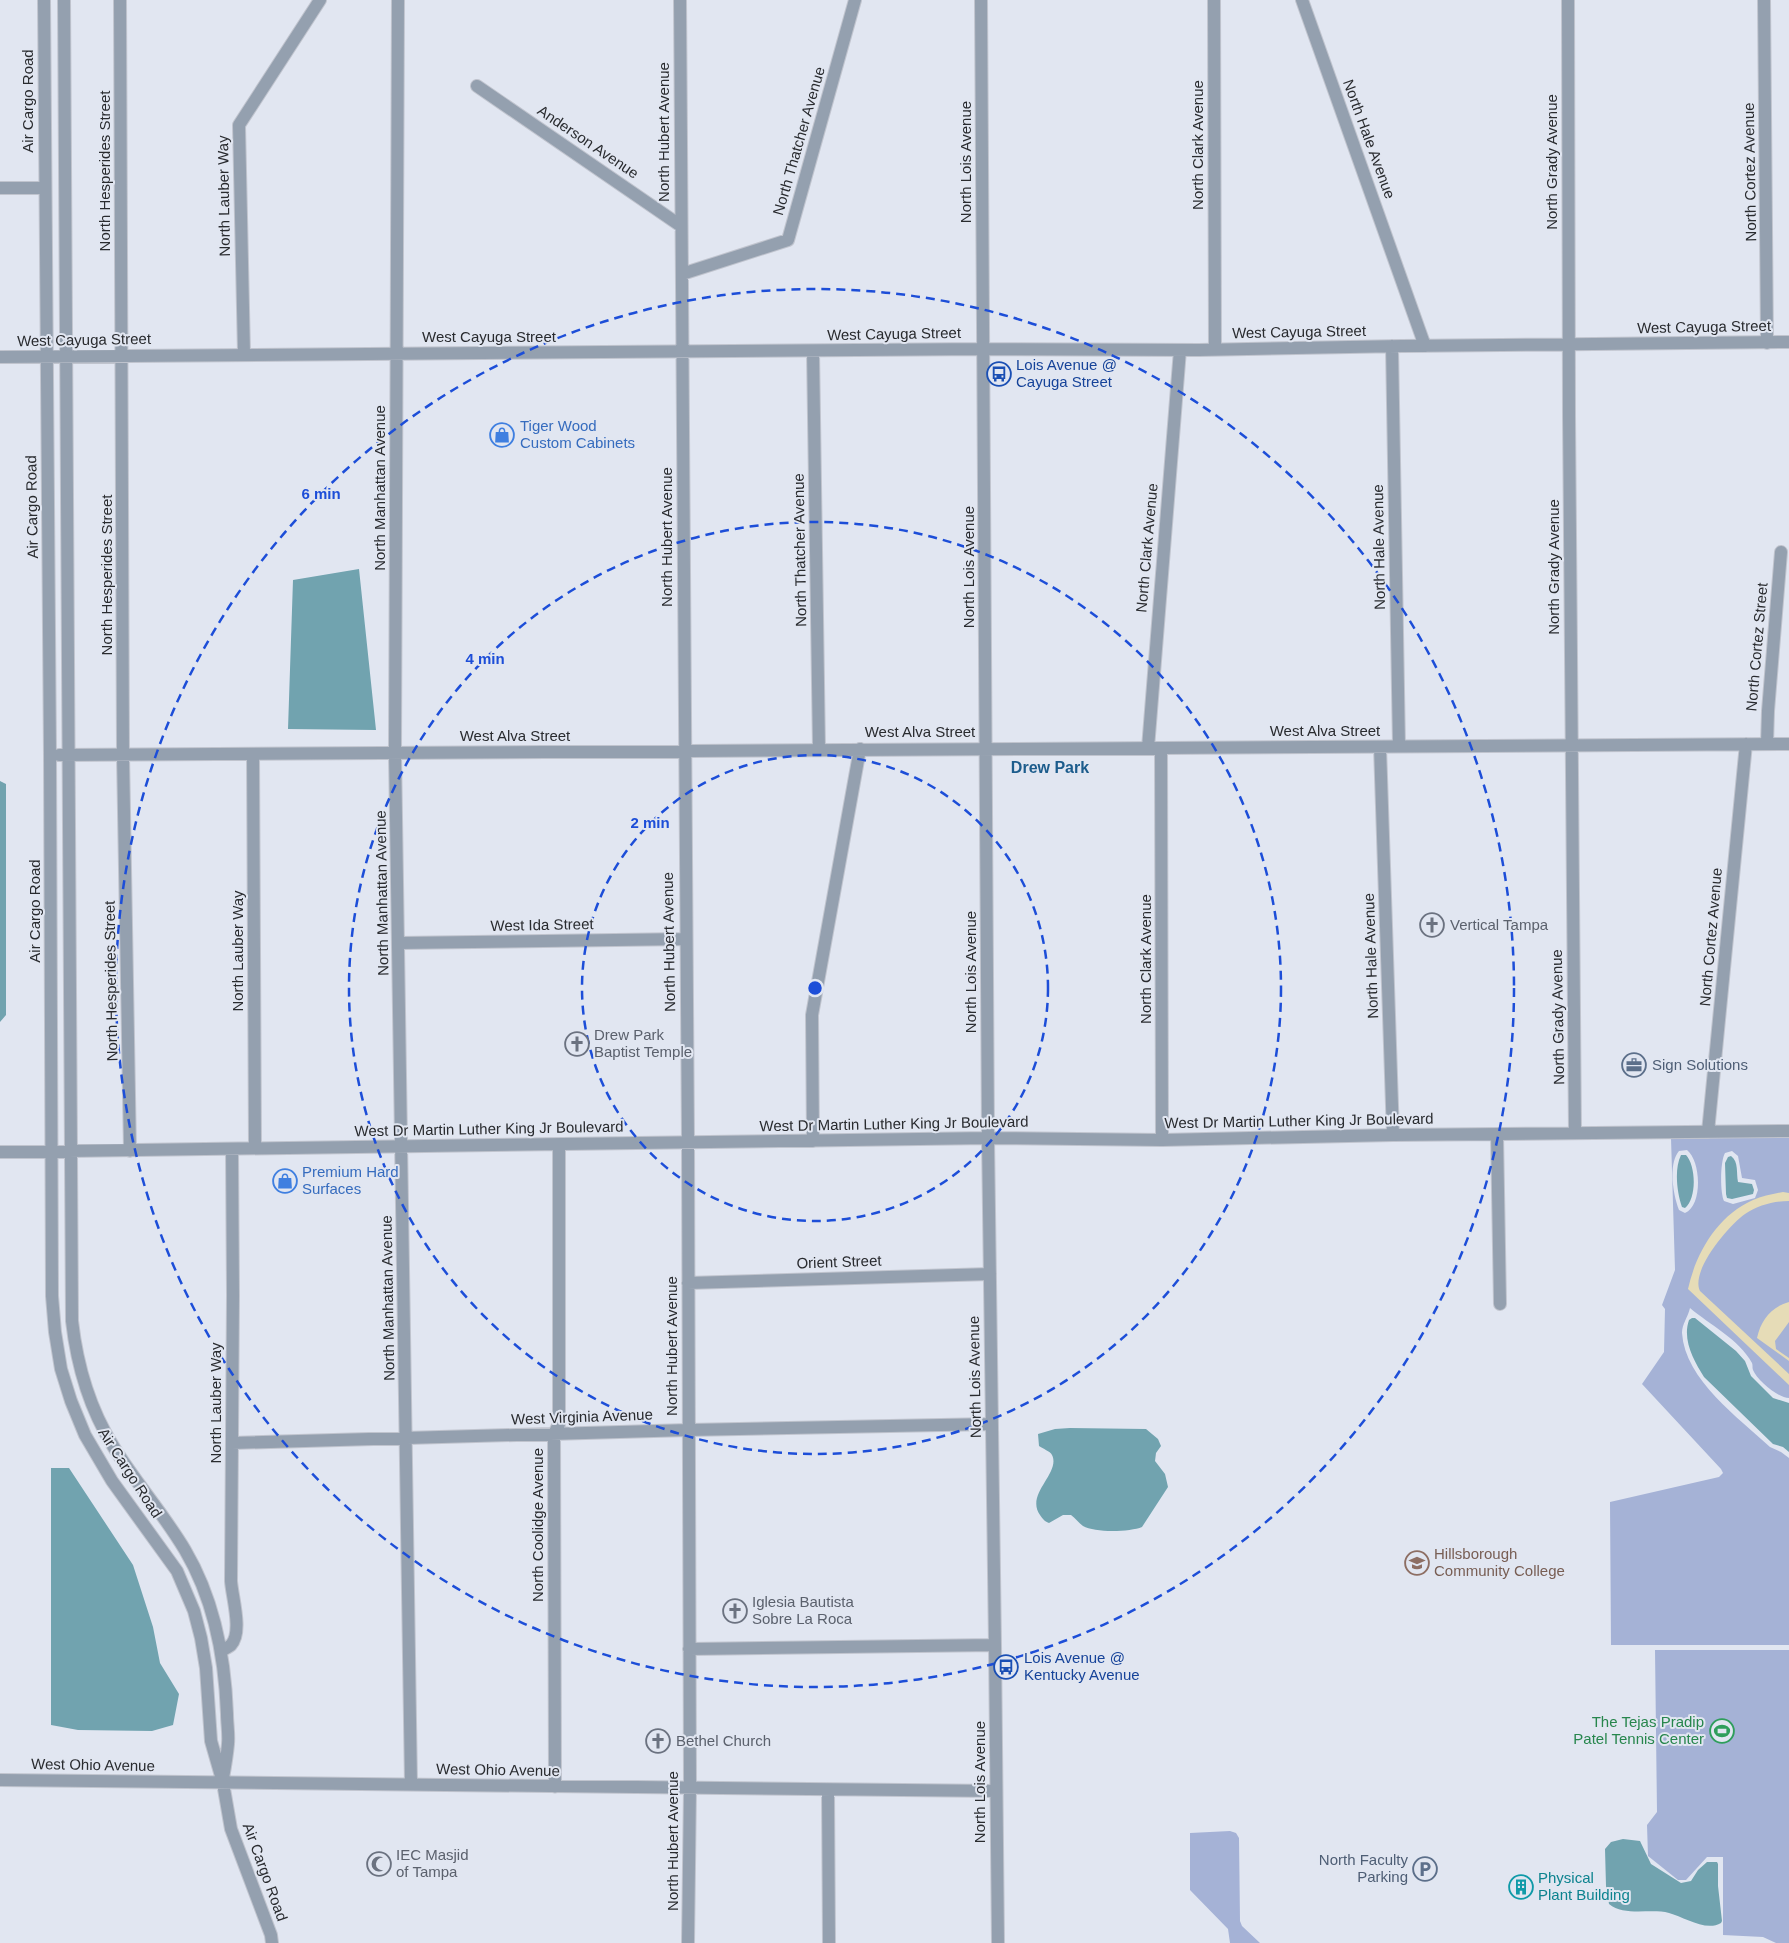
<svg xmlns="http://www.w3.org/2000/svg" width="1789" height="1943" font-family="Helvetica,sans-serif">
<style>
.green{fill:#a5b2d6;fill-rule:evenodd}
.sand{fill:#e6dcb7}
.water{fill:#71a3af}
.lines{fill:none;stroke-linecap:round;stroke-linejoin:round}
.minor-casing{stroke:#c0c4ce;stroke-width:14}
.minor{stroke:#94a0af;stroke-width:12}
.ring{fill:none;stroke:#1d4ed8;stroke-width:2.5;stroke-dasharray:9 6}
.labels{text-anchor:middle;stroke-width:4;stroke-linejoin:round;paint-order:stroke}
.street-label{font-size:15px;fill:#292b2f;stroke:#e1e6f1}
.transit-label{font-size:15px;fill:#164399;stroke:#e1e6f1;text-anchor:start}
.shop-label{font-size:15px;fill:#366cbe;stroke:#e1e6f1;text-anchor:start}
.worship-label{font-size:15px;fill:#5b616d;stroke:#e1e6f1;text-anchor:start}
.service-label{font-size:15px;fill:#4e5e75;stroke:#e1e6f1;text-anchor:start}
.education-label{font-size:15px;fill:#785e54;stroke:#e1e6f1;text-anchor:start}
.leisure-label{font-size:15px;fill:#27864d;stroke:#e1e6f1;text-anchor:end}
.culture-label{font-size:15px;fill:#0d838f;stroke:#e1e6f1;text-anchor:start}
.neighbourhood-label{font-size:16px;font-weight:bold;fill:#1c5c8c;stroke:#e1e6f1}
.centre{fill:#1d4ed8;stroke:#e1e6f1;stroke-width:2.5}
.ring-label{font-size:15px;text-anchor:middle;font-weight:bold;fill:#1d4ed8;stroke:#e1e6f1;stroke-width:4;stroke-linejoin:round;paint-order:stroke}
</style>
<rect width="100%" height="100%" fill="#e1e6f1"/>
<path class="green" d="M1789 1137V1398C1778 1398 1757 1380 1753 1370 1752 1368 1753 1365 1752 1363 1739 1339 1710 1325 1690 1308 1688 1317 1682 1324 1682 1333 1685 1380 1739 1418 1770 1447L1781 1452 1789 1458V1645H1611L1610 1502 1719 1477 1723 1473 1721 1469 1642 1384 1664 1352 1665 1309 1662 1305 1675 1270 1671 1138ZM1687 1150C1701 1161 1703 1205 1685 1213L1679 1210C1673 1195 1668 1164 1679 1151ZM1732 1151 1738 1156 1742 1178 1755 1180 1758 1190 1755 1198 1733 1204 1724 1201C1720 1192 1720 1162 1725 1153Z
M1655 1650H1789V1943H1776L1763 1937 1723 1935V1857H1707L1686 1880H1678L1648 1856 1647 1825 1657 1812Z
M1230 1831 1236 1833 1239 1838 1240 1921 1242 1926 1260 1943H1230L1228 1929 1190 1890V1833Z"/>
<path class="sand" d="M1783 1192 1789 1193V1201C1774 1201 1758 1205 1745 1214 1729 1225 1690 1271 1700 1291L1789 1374V1385L1688 1289C1696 1253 1717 1216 1753 1200 1762 1196 1773 1194 1783 1192Z
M1789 1302V1322L1775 1341 1776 1349 1789 1358V1361L1757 1338C1761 1320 1771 1307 1789 1302Z"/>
<path class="water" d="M359 569 376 730 288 729 293 580Z
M0 781 6 784V1015L0 1022Z
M1681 1155H1686C1696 1166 1697 1198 1685 1208L1682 1207C1677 1193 1674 1169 1681 1155Z
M1731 1156C1739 1162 1736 1173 1738 1182L1752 1184 1754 1190 1753 1194 1732 1199 1727 1198 1726 1194 1725 1163 1728 1157Z
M1692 1318H1695L1736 1351 1745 1361 1751 1376 1773 1398 1789 1403V1452L1783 1447 1773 1444 1704 1377C1694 1361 1682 1340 1689 1320Z
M1070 1428 1146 1429 1158 1439 1161 1446 1156 1453 1155 1461 1165 1474 1168 1487 1142 1527C1130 1532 1095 1533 1083 1526 1079 1523 1075 1518 1071 1515H1063L1049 1523C1044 1521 1043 1519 1040 1515 1025 1494 1061 1473 1052 1455 1050 1451 1043 1449 1039 1446L1038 1434 1055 1429Z
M51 1468H69L133 1565 153 1627 160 1663 179 1694 173 1725 152 1731 78 1730 51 1725Z
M1623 1839 1640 1841 1651 1864 1681 1883 1691 1881 1698 1870 1707 1862H1717L1718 1864V1886L1722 1921 1721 1923C1706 1932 1684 1917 1669 1913 1651 1908 1625 1917 1609 1904L1606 1886 1605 1849 1611 1842Z"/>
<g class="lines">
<g class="minor-casing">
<path id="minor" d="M44 0 50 755 52 1296 55 1332 61 1369 71 1401 85 1435 112 1481 177 1571 194 1611 201 1638 206 1668 211 1741 223 1783 231 1829 271 1935 272 1943
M64 0 72 1321C77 1365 90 1409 113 1446 135 1482 163 1513 185 1550 214 1599 225 1657 227 1714 227 1724 229 1734 228 1744 227 1755 225 1767 223 1778
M120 0 123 755 130 1151
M398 0 395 753 411 1785
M680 0 688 1142 690 1788 688 1943
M981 0 988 1138 995 1645 998 1943
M1214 0 1215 350
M1302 0 1425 346
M1568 0 1569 416 1575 1133
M1764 0 1767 343
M477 86 681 226
M0 188H45
M682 274 788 240 855 0
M1392 346 1399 746
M813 351 819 749
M244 354 239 125 320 0
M0 357 983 349 1199 350 1402 346 1789 342
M1767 744 1768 711 1781 552
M1380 747 1393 1135
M1148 748 1180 350
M1161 748 1162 1140
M253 754 255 1148
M59 755 1789 744
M399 943 686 939
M1708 1132 1746 744
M1497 1134 1500 1304
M813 1141 812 1015 860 749
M0 1152 988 1138 1162 1140 1393 1135 1789 1131
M688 1283 990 1274
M232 1443 688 1430 992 1424
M689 1649 995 1645
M221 1651C224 1649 229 1647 231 1645 243 1632 232 1597 231 1581L233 1295 232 1149
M0 1780 996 1791
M555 1787 554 1434 559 1424V1145
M828 1790 829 1943"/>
</g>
<use href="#minor" class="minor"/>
</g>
<g class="ring">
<circle cx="815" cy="988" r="233"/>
<circle cx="815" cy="988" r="466"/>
<circle cx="815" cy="988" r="699"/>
</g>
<defs>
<g id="bus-ring" transform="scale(1.25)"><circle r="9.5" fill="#e1e6f1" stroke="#1a4fb4" stroke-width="1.5"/><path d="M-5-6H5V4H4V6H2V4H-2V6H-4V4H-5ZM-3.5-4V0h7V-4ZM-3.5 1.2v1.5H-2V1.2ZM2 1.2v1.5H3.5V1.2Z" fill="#1a4fb4"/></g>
<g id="shop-ring" transform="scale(1.25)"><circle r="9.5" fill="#e1e6f1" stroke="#3f7fe0" stroke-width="1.5"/><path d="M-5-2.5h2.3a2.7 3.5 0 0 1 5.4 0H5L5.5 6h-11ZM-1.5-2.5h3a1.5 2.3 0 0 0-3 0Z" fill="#3f7fe0"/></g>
<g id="church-ring" transform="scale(1.25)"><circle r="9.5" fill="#e1e6f1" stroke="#6b7280" stroke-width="1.5"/><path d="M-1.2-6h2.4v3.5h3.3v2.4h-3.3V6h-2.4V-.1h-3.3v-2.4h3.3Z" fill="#6b7280"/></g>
<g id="office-ring" transform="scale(1.25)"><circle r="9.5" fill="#e1e6f1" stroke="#5c6f8a" stroke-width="1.5"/><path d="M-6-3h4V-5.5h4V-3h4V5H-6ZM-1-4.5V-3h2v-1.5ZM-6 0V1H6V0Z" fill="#5c6f8a"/></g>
<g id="university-ring" transform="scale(1.25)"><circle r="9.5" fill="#e1e6f1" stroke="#8d6e63" stroke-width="1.5"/><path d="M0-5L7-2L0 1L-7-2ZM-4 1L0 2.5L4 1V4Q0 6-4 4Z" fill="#8d6e63"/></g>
<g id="stadium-ring" transform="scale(1.25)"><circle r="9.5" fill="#e1e6f1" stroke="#2e9e5b" stroke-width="1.5"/><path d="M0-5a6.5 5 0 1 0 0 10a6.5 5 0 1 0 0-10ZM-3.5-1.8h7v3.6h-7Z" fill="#2e9e5b"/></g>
<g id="mosque-ring" transform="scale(1.25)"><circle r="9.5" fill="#e1e6f1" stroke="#6b7280" stroke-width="1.5"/><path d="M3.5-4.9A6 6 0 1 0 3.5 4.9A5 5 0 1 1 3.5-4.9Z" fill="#6b7280"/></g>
<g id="parking-ring" transform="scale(1.25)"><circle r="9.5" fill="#e1e6f1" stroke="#5c6f8a" stroke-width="1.5"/><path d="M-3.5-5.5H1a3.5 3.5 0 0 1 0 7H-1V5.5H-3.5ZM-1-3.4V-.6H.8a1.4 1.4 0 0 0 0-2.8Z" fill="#5c6f8a"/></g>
<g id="building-ring" transform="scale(1.25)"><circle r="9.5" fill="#e1e6f1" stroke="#0f9aa8" stroke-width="1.5"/><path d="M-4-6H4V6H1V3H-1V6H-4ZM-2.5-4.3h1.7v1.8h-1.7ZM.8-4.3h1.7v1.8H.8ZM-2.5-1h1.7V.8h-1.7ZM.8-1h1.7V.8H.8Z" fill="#0f9aa8"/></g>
</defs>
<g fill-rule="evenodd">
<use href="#bus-ring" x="999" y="374"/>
<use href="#shop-ring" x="502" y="435"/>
<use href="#church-ring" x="1432" y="925"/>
<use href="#church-ring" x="577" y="1044"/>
<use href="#office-ring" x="1634" y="1065"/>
<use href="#shop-ring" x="285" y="1181"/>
<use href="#university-ring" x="1417" y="1563"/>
<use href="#church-ring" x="735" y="1611"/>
<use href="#bus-ring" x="1006" y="1667"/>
<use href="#stadium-ring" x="1722" y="1731"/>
<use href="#church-ring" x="658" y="1741"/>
<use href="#mosque-ring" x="379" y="1864"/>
<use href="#parking-ring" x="1425" y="1869"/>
<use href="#building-ring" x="1521" y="1887"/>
</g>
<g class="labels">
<g class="street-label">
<text transform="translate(28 101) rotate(-90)" y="5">Air Cargo Road</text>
<text transform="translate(664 132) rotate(-90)" y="5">North Hubert Avenue</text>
<text transform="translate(1369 139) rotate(70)" y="5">North Hale Avenue</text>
<text transform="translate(799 141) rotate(-74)" y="5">North Thatcher Avenue</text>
<text transform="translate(588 142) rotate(34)" y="5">Anderson Avenue</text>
<text transform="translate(1198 145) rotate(-90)" y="5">North Clark Avenue</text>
<text transform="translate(966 162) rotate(-90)" y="5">North Lois Avenue</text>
<text transform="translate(1552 162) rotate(-90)" y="5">North Grady Avenue</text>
<text transform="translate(105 171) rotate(-90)" y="5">North Hesperides Street</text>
<text transform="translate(1750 172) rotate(-91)" y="5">North Cortez Avenue</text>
<text transform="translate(224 196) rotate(-91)" y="5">North Lauber Way</text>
<text transform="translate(1704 327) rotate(-1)" y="5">West Cayuga Street</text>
<text transform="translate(1299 332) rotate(-1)" y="5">West Cayuga Street</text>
<text transform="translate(894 334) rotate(-1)" y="5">West Cayuga Street</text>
<text x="489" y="342">West Cayuga Street</text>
<text transform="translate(84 340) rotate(-1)" y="5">West Cayuga Street</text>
<text transform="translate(380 488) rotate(-90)" y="5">North Manhattan Avenue</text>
<text transform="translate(32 507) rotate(-91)" y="5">Air Cargo Road</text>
<text transform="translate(667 537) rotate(-90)" y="5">North Hubert Avenue</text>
<text transform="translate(1379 547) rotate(-91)" y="5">North Hale Avenue</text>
<text transform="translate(1147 548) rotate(-85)" y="5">North Clark Avenue</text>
<text transform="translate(800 550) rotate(-91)" y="5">North Thatcher Avenue</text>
<text transform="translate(969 567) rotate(-90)" y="5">North Lois Avenue</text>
<text transform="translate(1554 567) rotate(-90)" y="5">North Grady Avenue</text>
<text transform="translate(107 575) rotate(-90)" y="5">North Hesperides Street</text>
<text transform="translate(1757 647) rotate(-85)" y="5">North Cortez Street</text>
<text x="1325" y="736">West Alva Street</text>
<text x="920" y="737">West Alva Street</text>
<text x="515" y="741">West Alva Street</text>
<text transform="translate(382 893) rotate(-91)" y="5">North Manhattan Avenue</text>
<text transform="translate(35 911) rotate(-90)" y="5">Air Cargo Road</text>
<text transform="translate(542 925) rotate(-1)" y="5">West Ida Street</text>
<text transform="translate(1711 937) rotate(-85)" y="5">North Cortez Avenue</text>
<text transform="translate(669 942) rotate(-91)" y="5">North Hubert Avenue</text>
<text transform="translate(238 951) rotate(-90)" y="5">North Lauber Way</text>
<text transform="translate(1371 956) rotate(-92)" y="5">North Hale Avenue</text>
<text transform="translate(1146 959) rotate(-90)" y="5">North Clark Avenue</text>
<text transform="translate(971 972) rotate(-90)" y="5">North Lois Avenue</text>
<text transform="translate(111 981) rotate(-91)" y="5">North Hesperides Street</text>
<text transform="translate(1558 1017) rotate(-91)" y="5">North Grady Avenue</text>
<text transform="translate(1299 1121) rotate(-1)" y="5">West Dr Martin Luther King Jr Boulevard</text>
<text transform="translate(894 1124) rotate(-1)" y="5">West Dr Martin Luther King Jr Boulevard</text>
<text transform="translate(489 1129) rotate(-1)" y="5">West Dr Martin Luther King Jr Boulevard</text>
<text transform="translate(839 1262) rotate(-2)" y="5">Orient Street</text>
<text transform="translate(388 1298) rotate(-91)" y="5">North Manhattan Avenue</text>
<text transform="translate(672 1346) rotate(-90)" y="5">North Hubert Avenue</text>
<text transform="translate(975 1377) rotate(-91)" y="5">North Lois Avenue</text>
<text transform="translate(216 1403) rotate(-90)" y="5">North Lauber Way</text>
<text transform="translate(582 1417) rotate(-2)" y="5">West Virginia Avenue</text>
<text transform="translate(130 1473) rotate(57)" y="5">Air Cargo Road</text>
<text transform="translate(538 1525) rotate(-90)" y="5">North Coolidge Avenue</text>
<text transform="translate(93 1765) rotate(1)" y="5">West Ohio Avenue</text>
<text transform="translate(498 1770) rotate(1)" y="5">West Ohio Avenue</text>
<text transform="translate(980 1782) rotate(-90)" y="5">North Lois Avenue</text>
<text transform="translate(673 1841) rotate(-90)" y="5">North Hubert Avenue</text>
<text transform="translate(265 1872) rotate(70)" y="5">Air Cargo Road</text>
</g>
<g class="transit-label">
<text x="1016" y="370">Lois Avenue @<tspan x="1016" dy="17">Cayuga Street</tspan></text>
<text x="1024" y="1663">Lois Avenue @<tspan x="1024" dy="17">Kentucky Avenue</tspan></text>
</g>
<g class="shop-label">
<text x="520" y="431">Tiger Wood<tspan x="520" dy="17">Custom Cabinets</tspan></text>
<text x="302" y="1177">Premium Hard<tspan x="302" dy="17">Surfaces</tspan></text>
</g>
<g class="worship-label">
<text x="1450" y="930">Vertical Tampa</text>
<text x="594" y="1040">Drew Park<tspan x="594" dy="17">Baptist Temple</tspan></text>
<text x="752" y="1607">Iglesia Bautista<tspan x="752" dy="17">Sobre La Roca</tspan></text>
<text x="676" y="1746">Bethel Church</text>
<text x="396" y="1860">IEC Masjid<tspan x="396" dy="17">of Tampa</tspan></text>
</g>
<g class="service-label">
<text x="1652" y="1070">Sign Solutions</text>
<text x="1408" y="1865" text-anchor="end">North Faculty<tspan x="1408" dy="17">Parking</tspan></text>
</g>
<g class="education-label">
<text x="1434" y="1559">Hillsborough<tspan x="1434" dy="17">Community College</tspan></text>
</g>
<g class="leisure-label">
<text x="1704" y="1727">The Tejas Pradip<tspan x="1704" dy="17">Patel Tennis Center</tspan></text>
</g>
<g class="culture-label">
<text x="1538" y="1883">Physical<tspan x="1538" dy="17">Plant Building</tspan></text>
</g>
<g class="neighbourhood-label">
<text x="1050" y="773">Drew Park</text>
</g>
</g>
<circle cx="815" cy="988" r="8" class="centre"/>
<g class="ring-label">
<text x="321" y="499">6 min</text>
<text x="485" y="664">4 min</text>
<text x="650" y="828">2 min</text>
</g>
</svg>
